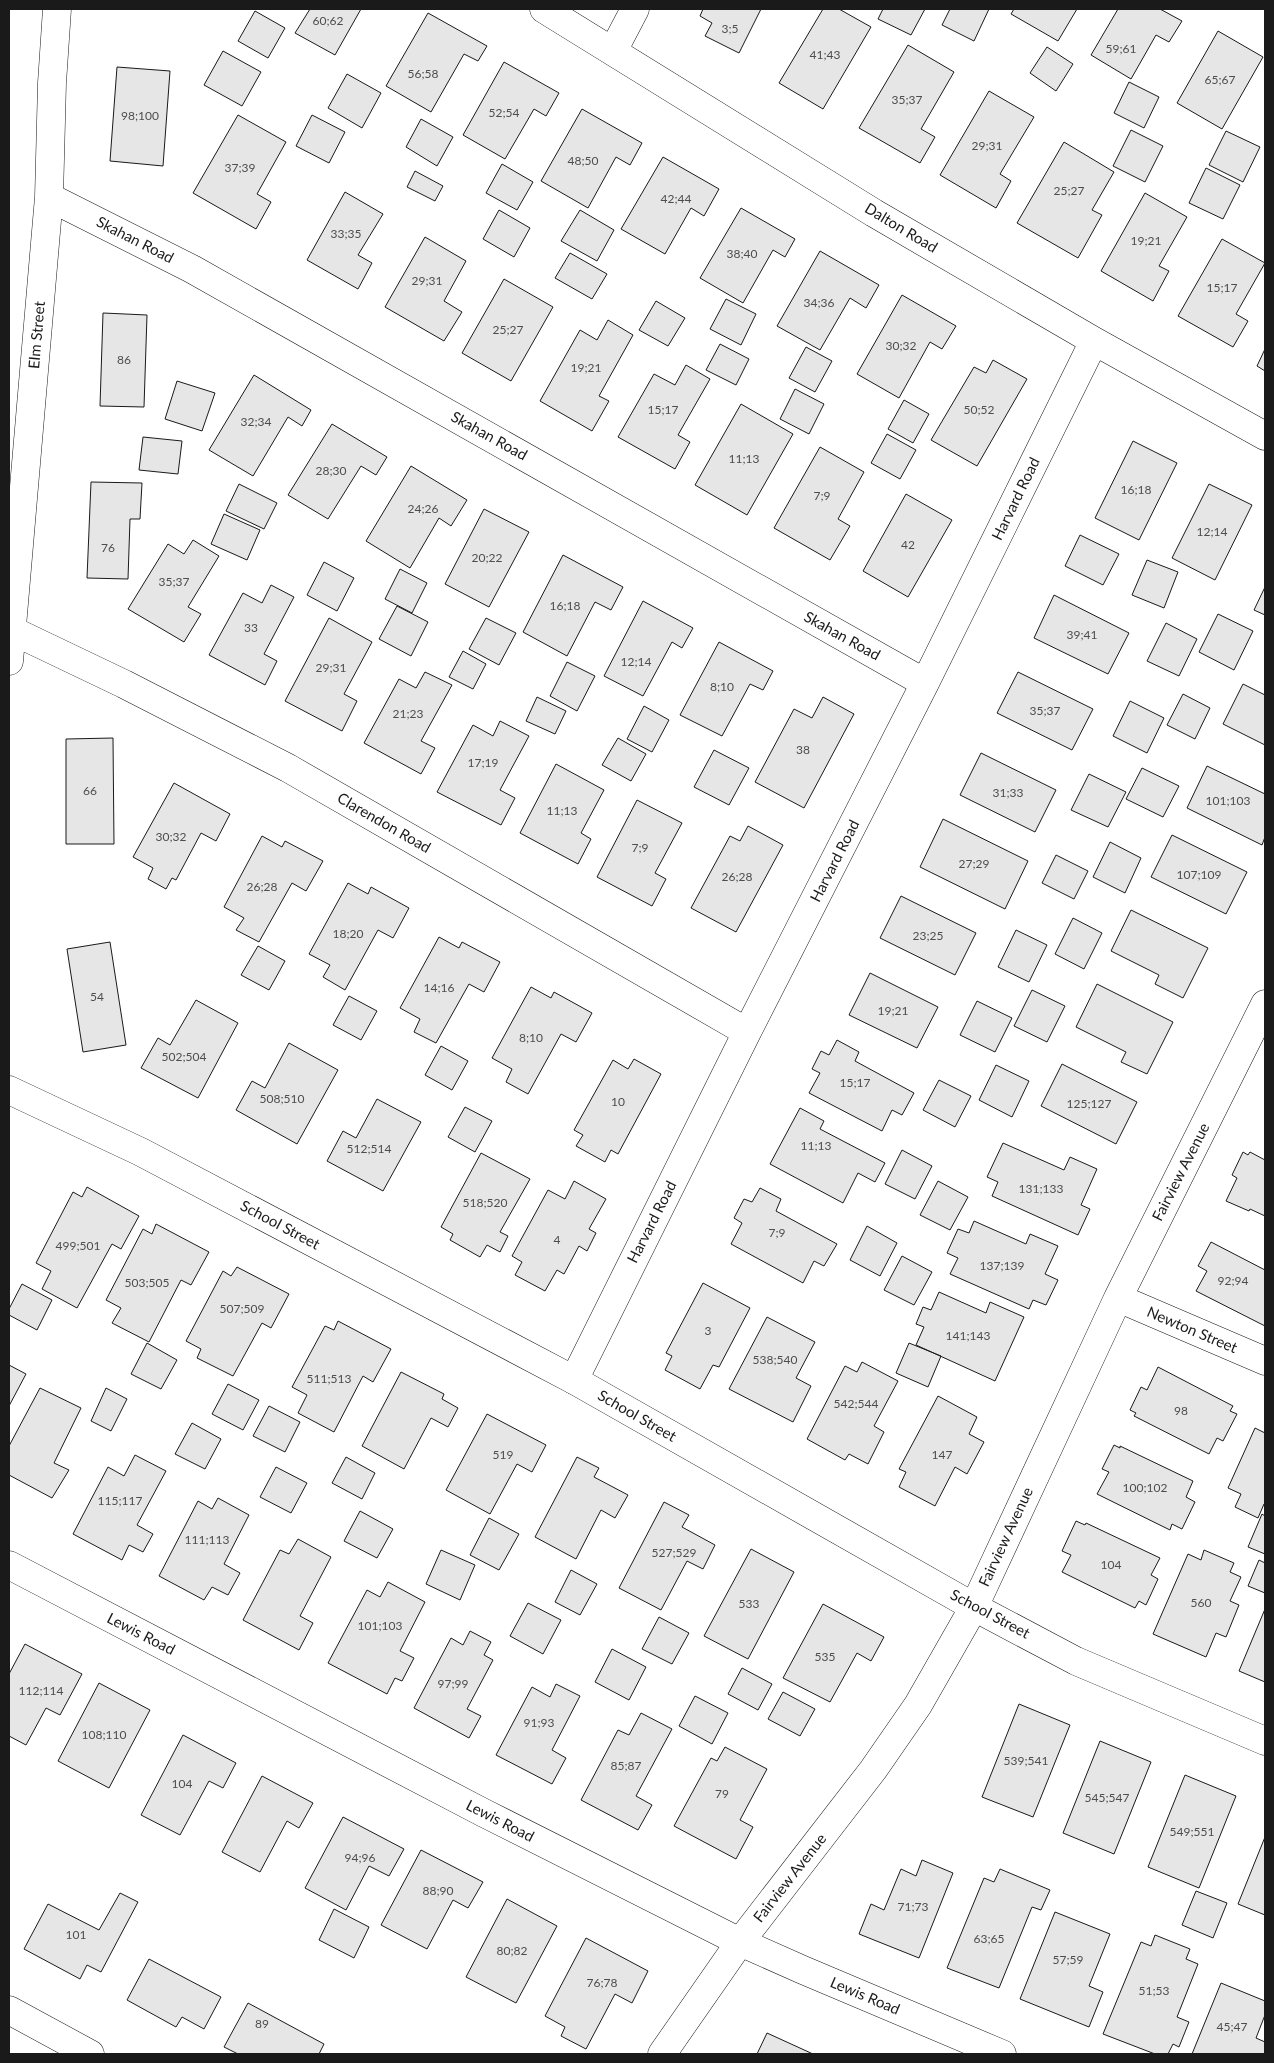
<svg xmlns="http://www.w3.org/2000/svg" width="1274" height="2063" font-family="Lato,sans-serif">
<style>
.building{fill:#e6e6e6;stroke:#1a1a1a}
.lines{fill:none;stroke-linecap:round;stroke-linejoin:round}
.minor-casing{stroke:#1a1a1a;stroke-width:29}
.tertiary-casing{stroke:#1a1a1a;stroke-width:29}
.minor{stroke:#fff;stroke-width:28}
.tertiary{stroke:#fff;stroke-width:28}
.labels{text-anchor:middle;stroke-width:4;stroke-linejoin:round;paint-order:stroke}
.number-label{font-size:12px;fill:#4d4d4d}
.street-label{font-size:15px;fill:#1a1a1a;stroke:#fff}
</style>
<rect width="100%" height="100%" fill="#fff"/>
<path class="building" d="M310 9H361L335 55 295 33Z
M703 9H761L739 53 705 36 712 23 700 16Z
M823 9H839L871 27 823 109 779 83Z
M883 9H925L911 35 878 19Z
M950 9H989L974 41 942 25Z
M1014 9H1077L1058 41 1011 14Z
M1118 9H1160L1182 21 1169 42 1156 35 1131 79 1091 55Z
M255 11 285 28 268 58 238 41Z
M428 13 487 46 478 61 464 54 431 112 386 86Z
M1218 31 1263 57 1222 129 1177 103Z
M908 45 954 72 921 129 935 137 920 163 859 128Z
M1047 47 1073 64 1056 91 1030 73Z
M223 51 261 72 242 106 204 85Z
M504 62 559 93 546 116 534 109 505 159 463 135Z
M117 67 170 71 163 166 110 161Z
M347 74 381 93 362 128 328 108Z
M1129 82 1159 97 1144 128 1114 113Z
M989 91 1034 117 1000 174 1011 181 996 208 940 175Z
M582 109 642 143 630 165 616 157 588 208 541 181Z
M238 115 286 142 257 194 271 202 256 229 193 193Z
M312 115 345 132 329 163 296 146Z
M421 119 453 137 437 166 406 147Z
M1131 130 1163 146 1145 182 1113 166Z
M1226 131 1260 147 1243 182 1209 165Z
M1064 142 1114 172 1092 210 1102 215 1078 258 1017 223Z
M663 157 719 189 704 216 691 208 665 254 621 229Z
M502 164 533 182 517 210 486 193Z
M1206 168 1240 185 1223 219 1189 203Z
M415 171 443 186 435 201 407 187Z
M345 192 383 214 358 255 372 263 358 289 307 260Z
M1145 193 1187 217 1159 266 1169 271 1153 301 1101 271Z
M741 208 795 239 785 257 773 250 743 303 700 278Z
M499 210 530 228 514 257 483 239Z
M580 210 614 230 597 261 561 241Z
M425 237 466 261 444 301 462 312 444 341 385 307Z
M1222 239 1265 263 1236 314 1248 321 1233 347 1178 316Z
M820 251 879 285 866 308 850 298 820 350 777 326Z
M570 253 607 274 592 299 555 278Z
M504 279 553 307 511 381 462 353Z
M902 295 956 326 942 349 930 342 899 398 857 374Z
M726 299 756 314 741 345 710 329Z
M656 301 685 318 668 346 639 330Z
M103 313 147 315 144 407 100 406Z
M608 320 633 335 599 396 609 401 592 431 540 401 580 330 597 340Z
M720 344 749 359 736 385 706 370Z
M806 347 832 361 815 392 789 378Z
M1265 349V371L1257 366Z
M993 360 1027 379 977 466 931 440 974 367 986 373Z
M686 365 710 379 678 435 690 442 675 469 618 437 654 374 675 385Z
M254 375 311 410 302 426 288 417 253 476 209 450Z
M177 381 215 393 202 431 165 419Z
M795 389 824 404 809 434 780 419Z
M904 400 929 414 913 443 888 429Z
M741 404 793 434 747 515 695 485Z
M332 424 387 457 376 475 361 466 328 519 288 495Z
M887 434 916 450 900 479 871 463Z
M143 437 182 441 178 474 139 470Z
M1133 441 1177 463 1139 540 1095 518Z
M820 447 864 472 838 519 850 526 830 560 774 528Z
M411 466 467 500 451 526 439 518 410 568 366 541Z
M91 482 142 483 140 519H130L128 579 87 578Z
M239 484 277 503 264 529 226 511Z
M1209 484 1252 505 1215 580 1172 558Z
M906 494 952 520 908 597 863 571Z
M484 509 529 532 489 607 445 584Z
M224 514 260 530 247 560 211 544Z
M1080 535 1119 554 1103 585 1065 566Z
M193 540 219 556 188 607 201 614 184 642 128 609 168 544 184 554Z
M563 555 623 587 611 610 595 602 567 656 523 632Z
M1147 560 1178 572 1164 608 1132 595Z
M324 562 354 578 337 611 307 595Z
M400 569 427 583 412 613 385 599Z
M271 585 294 597 264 654 277 661 265 685 209 655 243 593 262 603Z
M1265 587V615L1254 610Z
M1054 595 1129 633 1108 674 1034 638Z
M643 601 693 628 682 648 672 642 643 696 604 676Z
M397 606 428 622 411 656 379 639Z
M1218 614 1253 631 1234 670 1199 652Z
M329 618 372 642 344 694 357 701 342 731 285 701Z
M486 618 516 633 499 665 469 649Z
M1166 623 1197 639 1179 676 1147 661Z
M719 642 773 671 763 690 750 684 722 736 680 715Z
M463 651 486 664 473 689 449 677Z
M567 662 595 676 577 711 550 696Z
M425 672 452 685 421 741 435 748 421 774 364 743 399 679 416 688Z
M1018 672 1093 709 1072 750 997 713Z
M1243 684 1265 695V745L1223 724Z
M1183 694 1210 708 1195 739 1167 725Z
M537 697 566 711 555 734 526 721Z
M823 697 854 714 804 808 755 782 794 709 812 718Z
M1130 701 1164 718 1147 753 1113 736Z
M644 706 669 720 652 752 627 739Z
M500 721 529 736 500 790 515 798 501 825 437 792 473 725 493 736Z
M113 738 114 844H66V739Z
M618 738 646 754 631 781 602 765Z
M714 750 749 768 729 805 694 787Z
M981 753 1056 790 1035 832 960 795Z
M556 764 604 790 581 833 591 839 578 864 520 833Z
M1207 766 1265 794V837L1262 845 1187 808Z
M1142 768 1179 786 1163 817 1126 799Z
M1089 774 1126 792 1108 827 1071 810Z
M174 783 230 814 216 841 201 833 176 880 172 878 166 889 148 879 153 868 133 857Z
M637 800 682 823 655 873 666 879 652 906 597 877Z
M943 819 1028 861 1005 909 920 867Z
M748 826 783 845 736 932 691 908 730 836 740 841Z
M1172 835 1247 872 1226 914 1151 877Z
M262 836 282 847 285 841 323 861 306 891 292 883 259 942 236 930 244 918 224 907Z
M1110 842 1141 858 1125 893 1093 877Z
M1056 855 1088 871 1074 899 1042 883Z
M348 883 368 894 371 887 409 908 393 938 378 930 345 990 323 977 330 965 309 954Z
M901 896 976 933 955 975 880 938Z
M1131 910 1208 948 1183 998 1155 984 1159 975 1111 951Z
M1073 918 1102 933 1084 969 1055 954Z
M1016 930 1047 945 1029 982 998 967Z
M439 937 459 948 462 942 500 962 484 992 469 984 436 1043 414 1032 420 1019 400 1008Z
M110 942 126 1045 83 1052 67 949Z
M258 946 285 961 269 990 241 975Z
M870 973 938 1007 917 1048 849 1015Z
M1097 984 1173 1022 1147 1074 1121 1062 1126 1052 1076 1027Z
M531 987 551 998 554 992 592 1013 576 1042 561 1034 528 1094 506 1082 512 1069 492 1058Z
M1032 990 1065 1006 1047 1042 1014 1026Z
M349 996 377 1011 361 1040 333 1025Z
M196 1000 238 1023 198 1098 141 1068 158 1038 170 1045Z
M977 1001 1012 1018 995 1052 960 1035Z
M837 1040 859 1052 855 1061 914 1093 902 1115 892 1110 882 1131 809 1093 820 1073 812 1069 821 1051 829 1055Z
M289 1043 338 1070 297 1144 236 1110 252 1081 265 1088Z
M441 1046 468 1061 452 1090 425 1075Z
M634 1059 661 1074 618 1154 611 1150 605 1162 576 1146 583 1135 574 1130 613 1060 628 1069Z
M1062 1064 1137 1102 1116 1144 1041 1106Z
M996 1065 1029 1081 1012 1117 979 1100Z
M939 1080 971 1096 955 1127 923 1110Z
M377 1099 421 1122 383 1191 327 1161 343 1131 356 1138Z
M465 1107 492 1121 475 1152 448 1137Z
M800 1108 824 1121 820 1129 885 1163 875 1182 858 1173 843 1203 770 1164Z
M1003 1143 1064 1170 1070 1157 1097 1169 1081 1205 1090 1209 1078 1235 992 1196 998 1182 987 1177Z
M902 1150 932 1166 915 1199 885 1184Z
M1243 1152 1248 1155 1250 1152 1265 1160V1216L1250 1209 1249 1211 1226 1201 1237 1178 1232 1175Z
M481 1153 530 1179 500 1232 508 1236 500 1252 487 1245 480 1257 450 1240 453 1234 441 1227Z
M574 1181 606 1199 589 1229 596 1233 587 1251 579 1246 564 1274 557 1270 545 1291 515 1275 522 1262 512 1256 548 1190 565 1199Z
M938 1181 968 1197 950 1230 920 1215Z
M87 1187 139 1216 121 1249 112 1244 77 1308 42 1289 51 1271 36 1263 73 1192 82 1197Z
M760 1188 781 1199 776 1211 837 1244 824 1266 814 1261 803 1283 731 1244 742 1223 734 1218 744 1199 752 1202Z
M974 1221 1026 1244 1030 1234 1058 1246 1045 1274 1058 1280 1046 1305 1033 1300 1029 1309 950 1274 958 1258 947 1253 958 1229 969 1233Z
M156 1224 209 1252 191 1285 181 1280 149 1342 112 1323 121 1308 106 1300 143 1229 152 1234Z
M867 1226 897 1243 880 1276 850 1260Z
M1211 1242 1265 1270V1326L1196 1291 1207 1271 1198 1266Z
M902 1256 932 1272 914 1305 884 1290Z
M237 1267 289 1294 271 1328 262 1323 233 1376 197 1358 201 1349 186 1341 223 1271 231 1276Z
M703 1283 750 1308 719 1367 713 1365 700 1389 665 1370 672 1356 666 1353Z
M22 1284 52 1300 37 1330 9 1315V1309Z
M939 1292 986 1313 990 1302 1024 1317 995 1381 916 1345 924 1327 916 1324 923 1307 931 1310Z
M767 1317 815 1342 796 1378 811 1386 793 1422 729 1389Z
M338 1321 391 1349 373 1382 363 1376 334 1432 298 1413 307 1395 292 1387 325 1326 334 1330Z
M147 1343 177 1360 161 1389 131 1374Z
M909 1343 941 1356 928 1387 896 1373Z
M862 1362 898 1381 874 1426 884 1432 868 1464 849 1454 845 1460 807 1439 845 1366 857 1372Z
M9 1365 26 1374 9 1406Z
M1158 1367 1233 1406 1230 1411 1237 1414 1223 1441 1217 1438 1209 1454 1134 1416 1136 1413 1130 1410 1141 1387 1147 1390Z
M401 1372 444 1394 442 1399 458 1408 448 1427 431 1418 404 1469 362 1446Z
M228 1384 259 1400 243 1430 212 1414Z
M40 1388 81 1408 54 1463 69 1470 52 1498 9 1475V1446Z
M106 1388 127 1399 111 1431 91 1421Z
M938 1396 977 1417 969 1434 984 1442 967 1474 955 1467 935 1506 899 1487 906 1472 899 1469Z
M269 1406 300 1422 285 1452 253 1436Z
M487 1414 546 1445 532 1472 517 1464 490 1514 446 1490Z
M192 1423 221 1439 205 1469 175 1454Z
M1255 1428 1265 1433V1505L1264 1504 1258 1518 1235 1507 1241 1494 1228 1488Z
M1114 1445 1120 1448V1446L1193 1481 1186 1497 1195 1502 1182 1529 1172 1524 1170 1530 1097 1494 1109 1472 1102 1469Z
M135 1455 166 1471 137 1525 153 1534 143 1552 129 1545 122 1560 73 1534 108 1467 124 1476Z
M346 1457 375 1473 362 1499 332 1483Z
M577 1457 599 1468 594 1477 628 1495 615 1518 601 1510 576 1559 535 1537Z
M276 1467 307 1483 291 1513 260 1497Z
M218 1498 249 1515 224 1564 240 1573 228 1595 212 1587 204 1600 159 1576 198 1501 212 1509Z
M664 1502 689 1515 682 1527 715 1545 703 1569 687 1561 661 1610 619 1588Z
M360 1511 393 1529 377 1558 344 1541Z
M1262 1514 1265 1516V1554L1248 1547Z
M489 1518 519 1534 499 1570 470 1555Z
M1076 1521 1085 1525 1086 1523 1160 1558 1151 1575 1158 1579 1146 1605 1139 1601 1135 1608 1062 1572 1071 1555 1062 1551Z
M298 1539 331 1557 300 1616 313 1623 299 1650 243 1620 280 1550 289 1554Z
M751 1549 794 1572 748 1659 704 1636Z
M441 1550 475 1565 460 1600 426 1584Z
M1204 1550 1234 1563 1230 1572 1241 1577 1230 1601 1239 1605 1226 1637 1216 1633 1206 1657 1153 1634 1188 1554 1201 1560Z
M1259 1560 1265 1563V1593L1248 1586Z
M571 1570 597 1584 580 1615 555 1602Z
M388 1582 425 1602 400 1651 414 1658 402 1681 395 1678 387 1694 328 1663 367 1590 380 1597Z
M528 1603 561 1620 543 1654 510 1636Z
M823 1604 884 1637 871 1661 857 1653 830 1702 783 1678Z
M1265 1609V1682L1239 1671Z
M659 1617 689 1633 672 1664 642 1649Z
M470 1631 491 1642 484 1655 493 1660 467 1709 481 1716 469 1738 414 1708 451 1638 463 1645Z
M25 1644 82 1674 60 1715 46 1708 26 1745 9 1736V1674Z
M612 1649 646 1667 629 1700 595 1682Z
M742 1668 772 1684 758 1710 728 1694Z
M99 1683 150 1710 109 1788 58 1761Z
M556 1684 580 1696 552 1750 566 1758 552 1784 496 1755 532 1687 550 1697Z
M783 1692 815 1709 800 1736 768 1719Z
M695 1696 728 1713 712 1744 679 1726Z
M1019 1704 1070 1725 1033 1817 982 1797Z
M641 1713 672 1729 636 1796 652 1805 638 1830 581 1800 618 1730 629 1735Z
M183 1735 236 1763 223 1788 209 1781 180 1835 141 1815Z
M1100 1741 1151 1762 1114 1854 1063 1833Z
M725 1747 767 1769 740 1820 753 1827 736 1859 674 1826 711 1758 717 1761Z
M1185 1775 1236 1796 1199 1888 1148 1867Z
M262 1776 313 1803 299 1828 287 1821 260 1872 222 1852Z
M343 1817 404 1849 389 1876 369 1866 346 1910 305 1888Z
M1265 1837V1915L1238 1904Z
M421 1850 483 1882 468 1908 453 1900 427 1949 381 1925Z
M922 1860 953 1873 919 1958 859 1934 871 1904 884 1910 901 1869 916 1876Z
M1000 1869 1050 1890 1041 1910 1032 1907 999 1988 947 1968 984 1878 994 1882Z
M1196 1891 1227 1903 1213 1938 1182 1925Z
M120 1893 138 1902 101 1972 87 1965 80 1979 24 1949 48 1904 99 1930Z
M507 1899 557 1926 516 2003 466 1977Z
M334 1909 369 1927 354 1958 319 1940Z
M1055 1912 1110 1934 1089 1986 1103 1992 1089 2027 1020 1999Z
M1155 1935 1190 1949 1186 1959 1198 1964 1177 2017 1189 2022 1179 2047 1173 2044 1168 2054H1155L1103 2034 1141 1942 1151 1946Z
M586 1938 648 1971 632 2003 615 1994 586 2049 561 2036 565 2027 545 2016Z
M149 1959 221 1997 204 2029 182 2017 176 2027 127 2000Z
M1221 1983 1265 2001V2015L1256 2038 1265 2042V2054H1192Z
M248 2003 324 2044 319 2054H238L224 2047Z
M767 2033 813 2054H757Z"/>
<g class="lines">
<g class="minor-casing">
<path id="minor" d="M544 9 874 213 1094 341 1265 436
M613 51 635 9
M49 197 192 269 925 683
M11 630 124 684 288 768 747 1032
M9 661 49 197 52 83 57 9
M1118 1298 1265 1361
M574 1380 747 1032 925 683 1094 341
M9 1565 484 1813 740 1942 803 1970 1002 2054
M9 2010 90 2054
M662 2054 740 1942 873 1770 918 1705 974 1607 1118 1298 1265 1004"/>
</g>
<g class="tertiary-casing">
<path id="tertiary" d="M9 1090 141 1152 574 1380 974 1607 1076 1661 1265 1741"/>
</g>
<use href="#minor" class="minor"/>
<use href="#tertiary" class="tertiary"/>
</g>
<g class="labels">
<g class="number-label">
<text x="328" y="25">60;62</text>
<text x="730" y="33">3;5</text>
<text x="1121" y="53">59;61</text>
<text x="825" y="59">41;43</text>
<text x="423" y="78">56;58</text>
<text x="1220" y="84">65;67</text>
<text x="907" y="104">35;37</text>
<text x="504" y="117">52;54</text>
<text x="140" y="120">98;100</text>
<text x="987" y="150">29;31</text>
<text x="583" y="165">48;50</text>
<text x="240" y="172">37;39</text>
<text x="1069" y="195">25;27</text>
<text x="676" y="203">42;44</text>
<text x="346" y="238">33;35</text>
<text x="1146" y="245">19;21</text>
<text x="742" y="258">38;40</text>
<text x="427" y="285">29;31</text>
<text x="1222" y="292">15;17</text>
<text x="819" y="307">34;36</text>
<text x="508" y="334">25;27</text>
<text x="901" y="350">30;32</text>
<text x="124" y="364">86</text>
<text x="586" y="372">19;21</text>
<text x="663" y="414">15;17</text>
<text x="979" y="414">50;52</text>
<text x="256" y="426">32;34</text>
<text x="744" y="463">11;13</text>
<text x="331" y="475">28;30</text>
<text x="1136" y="494">16;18</text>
<text x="822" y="500">7;9</text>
<text x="423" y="513">24;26</text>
<text x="1212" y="536">12;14</text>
<text x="908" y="549">42</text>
<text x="108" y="552">76</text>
<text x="487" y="562">20;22</text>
<text x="174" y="586">35;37</text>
<text x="565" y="610">16;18</text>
<text x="251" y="632">33</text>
<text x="1082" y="639">39;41</text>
<text x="636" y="666">12;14</text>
<text x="331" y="672">29;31</text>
<text x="722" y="691">8;10</text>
<text x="1045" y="715">35;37</text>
<text x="408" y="718">21;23</text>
<text x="803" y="754">38</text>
<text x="483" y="767">17;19</text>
<text x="90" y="795">66</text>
<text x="1008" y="797">31;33</text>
<text x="1228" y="805">101;103</text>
<text x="562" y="815">11;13</text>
<text x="171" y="841">30;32</text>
<text x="640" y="852">7;9</text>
<text x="974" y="868">27;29</text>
<text x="1199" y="879">107;109</text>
<text x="737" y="881">26;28</text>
<text x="262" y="891">26;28</text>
<text x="348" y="938">18;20</text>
<text x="928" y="940">23;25</text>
<text x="439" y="992">14;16</text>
<text x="97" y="1001">54</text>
<text x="893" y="1015">19;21</text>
<text x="531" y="1042">8;10</text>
<text x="184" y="1061">502;504</text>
<text x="855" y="1087">15;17</text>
<text x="282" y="1103">508;510</text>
<text x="618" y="1106">10</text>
<text x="1089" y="1108">125;127</text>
<text x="816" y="1150">11;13</text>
<text x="369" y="1153">512;514</text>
<text x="1041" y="1193">131;133</text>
<text x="485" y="1207">518;520</text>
<text x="777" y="1237">7;9</text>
<text x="557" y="1244">4</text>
<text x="78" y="1250">499;501</text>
<text x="1002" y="1270">137;139</text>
<text x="1233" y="1285">92;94</text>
<text x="147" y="1287">503;505</text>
<text x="242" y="1313">507;509</text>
<text x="708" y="1335">3</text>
<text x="968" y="1340">141;143</text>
<text x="775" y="1364">538;540</text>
<text x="329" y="1383">511;513</text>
<text x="856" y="1408">542;544</text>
<text x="1181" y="1415">98</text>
<text x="503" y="1459">519</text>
<text x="942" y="1459">147</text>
<text x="1145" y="1492">100;102</text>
<text x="120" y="1505">115;117</text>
<text x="207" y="1544">111;113</text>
<text x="674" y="1557">527;529</text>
<text x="1111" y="1569">104</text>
<text x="1201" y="1607">560</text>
<text x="749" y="1608">533</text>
<text x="380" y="1630">101;103</text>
<text x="825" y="1661">535</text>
<text x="453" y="1688">97;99</text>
<text x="41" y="1695">112;114</text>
<text x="539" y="1727">91;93</text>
<text x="104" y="1739">108;110</text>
<text x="1026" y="1765">539;541</text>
<text x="626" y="1770">85;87</text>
<text x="182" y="1788">104</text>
<text x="722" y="1798">79</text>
<text x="1107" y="1802">545;547</text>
<text x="1192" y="1836">549;551</text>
<text x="360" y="1862">94;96</text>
<text x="438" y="1895">88;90</text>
<text x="913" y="1911">71;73</text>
<text x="76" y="1939">101</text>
<text x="989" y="1943">63;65</text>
<text x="512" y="1955">80;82</text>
<text x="1068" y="1964">57;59</text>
<text x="602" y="1987">76;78</text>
<text x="1154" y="1995">51;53</text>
<text x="262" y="2028">89</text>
<text x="1232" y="2031">45;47</text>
</g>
<g class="street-label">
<text transform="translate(901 228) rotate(31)" y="5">Dalton Road</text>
<text transform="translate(135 240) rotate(27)" y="5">Skahan Road</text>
<text transform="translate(37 335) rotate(-85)" y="5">Elm Street</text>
<text transform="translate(489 436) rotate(29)" y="5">Skahan Road</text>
<text transform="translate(1016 499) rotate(-64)" y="5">Harvard Road</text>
<text transform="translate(842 636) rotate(29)" y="5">Skahan Road</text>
<text transform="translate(384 823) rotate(30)" y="5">Clarendon Road</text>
<text transform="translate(835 861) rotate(-63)" y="5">Harvard Road</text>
<text transform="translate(1181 1172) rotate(-63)" y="5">Fairview Avenue</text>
<text transform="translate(652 1222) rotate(-63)" y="5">Harvard Road</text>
<text transform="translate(280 1225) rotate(28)" y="5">School Street</text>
<text transform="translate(1192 1330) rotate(23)" y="5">Newton Street</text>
<text transform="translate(637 1416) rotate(30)" y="5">School Street</text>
<text transform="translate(1006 1537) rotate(-65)" y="5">Fairview Avenue</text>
<text transform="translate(990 1614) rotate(28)" y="5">School Street</text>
<text transform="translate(141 1634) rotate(27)" y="5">Lewis Road</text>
<text transform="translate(500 1821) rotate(27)" y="5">Lewis Road</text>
<text transform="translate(790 1878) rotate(-52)" y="5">Fairview Avenue</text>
<text transform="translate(865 1996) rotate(23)" y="5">Lewis Road</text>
</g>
</g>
<rect width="1274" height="2063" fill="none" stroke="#1a1a1a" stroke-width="20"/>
</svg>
